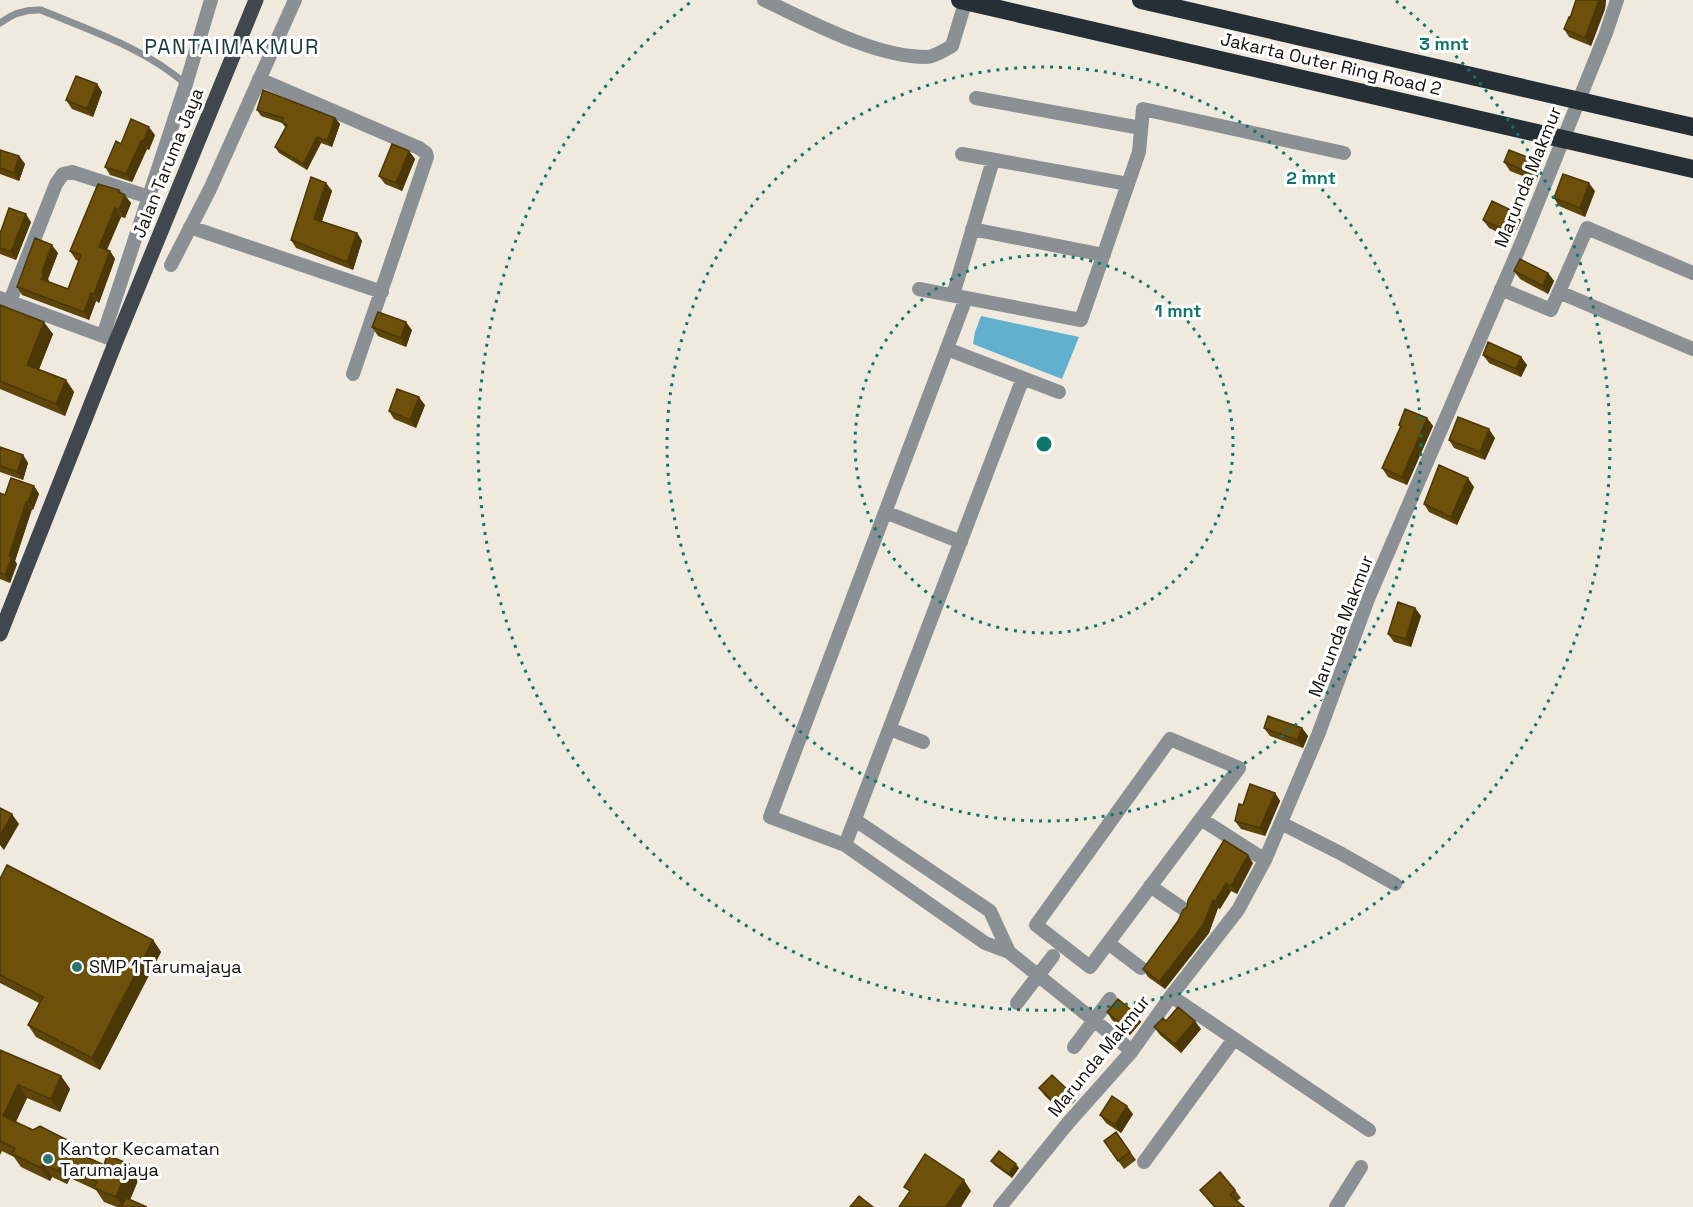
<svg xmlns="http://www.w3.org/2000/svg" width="1693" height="1207" font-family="'Space Grotesk',sans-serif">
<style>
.water{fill:#61b0cd}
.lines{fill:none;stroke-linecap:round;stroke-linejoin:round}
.lane{stroke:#8b9094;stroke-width:7}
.street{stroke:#8b9094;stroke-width:14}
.primary{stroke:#40474e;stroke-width:15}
.highway-bridge{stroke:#262f35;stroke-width:18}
.wall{fill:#5e4509}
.shaded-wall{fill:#4c3807}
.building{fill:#6d500a;stroke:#4c3807;stroke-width:1.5}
.ring{fill:none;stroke:#0f766e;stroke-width:3;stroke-dasharray:3 6}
.poi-dot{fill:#2b7472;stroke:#fff;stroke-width:2}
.labels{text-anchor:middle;stroke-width:6;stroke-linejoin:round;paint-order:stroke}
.street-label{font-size:18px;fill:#110f0b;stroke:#fff}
.poi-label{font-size:18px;fill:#110f0b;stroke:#fff;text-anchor:start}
.quarter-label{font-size:21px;letter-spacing:1.5px;fill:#173938;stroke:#fff}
.centre{fill:#0f766e;stroke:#fff;stroke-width:3}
.ring-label{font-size:18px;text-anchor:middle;font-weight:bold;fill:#0f766e;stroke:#fff;stroke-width:6;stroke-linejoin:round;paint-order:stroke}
</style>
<rect width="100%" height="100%" fill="#f0eade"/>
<path class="water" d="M981 316 1079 337 1062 379 973 344 975 332Z"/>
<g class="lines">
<path class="lane" d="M0 23C13 13 25 9 41 10 92 31 144 48 186 84"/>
<path class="street" d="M764 0C811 22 875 57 926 57 935 57 944 50 952 46L966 0
M259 79 419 148 426 153 427 157 353 374
M976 98 1141 128
M962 154 1128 184
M190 227 382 292
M972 229 1104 255
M171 265 210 189 295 0
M919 289 1081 320 1139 152 1143 109 1344 153
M1501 289 1551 310 1587 228 1693 273
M1559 292 1693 349
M953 295 993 160
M0 298 103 336
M966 298 770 817 845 845 985 943 1009 952 1132 1051
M10 301 56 184 63 174 72 172 149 197
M116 341 103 336 186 84 211 0
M947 349 1059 392
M885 512 961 542
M890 729 923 742
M1170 739 1239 768 1090 967 1036 925Z
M1201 819 1265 860
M855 820 990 911 1009 952
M1281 823 1340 853 1395 884
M845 845 1023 378
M1150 886 1185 910
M1108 943 1141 968
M1171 996 1369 1130
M1017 1003 1053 956
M1074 1047 1110 999
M1144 1162 1234 1039
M1000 1207 1068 1123 1132 1051 1171 996 1238 910 1265 860 1318 735 1368 599 1523 239 1606 33 1617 0
M1336 1207 1361 1167"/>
<path class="primary" d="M0 634 116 341 256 0"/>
<path class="highway-bridge" d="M960 0 1693 169
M1141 0 1693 127"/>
</g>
<path class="wall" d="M1576 0H1606L1605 9 1591 46 1569 37 1564 29 1570 18Z
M97 84 102 92 93 117 72 109 66 100Z
M257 110 335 118 340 124 332 147 321 143 307 170 279 153 275 147 286 128 282 123 261 116Z
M155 135 149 150 147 149 132 182 110 175 105 167 121 144Z
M0 150 19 156 25 164 19 181 0 174Z
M409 151 415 159 402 191 385 184 379 176Z
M1535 160 1541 168 1536 181 1510 171 1504 162Z
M326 183 332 191 322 221 357 233 362 241 353 270 296 248 291 240Z
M119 190 131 203 125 218 121 217 107 250 110 251 115 259 99 303 96 301 89 320 22 295 17 287 58 253 48 279 49 282 68 289 79 261 76 260 70 251Z
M1595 191 1585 217 1559 206 1554 198Z
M1483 220H1521L1512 239 1489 228Z
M31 222 16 260 0 254V231Z
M1514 271 1548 273 1554 281 1548 294 1520 279Z
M0 305 53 334 39 369 66 380 74 392 65 416 0 389Z
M372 327 412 330 406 347 378 336Z
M1483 355 1521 357 1527 365 1521 377 1489 363Z
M425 405 416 428 394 419 389 411Z
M1427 418 1433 426 1407 485 1388 477 1382 468 1400 427 1399 425Z
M1495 438 1485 460 1454 448 1449 440Z
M0 447 23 455 28 463 23 480 0 472Z
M34 486 39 494 33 510 32 509 15 561 17 564 10 583 0 579V493L5 495Z
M1474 487 1457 525 1429 512 1424 504Z
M1415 608 1421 616 1411 647 1394 642 1388 634Z
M1264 728H1302L1308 736 1303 748 1270 736Z
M1275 793 1280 801 1265 836 1241 829 1235 821 1243 805Z
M1253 863 1237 894 1231 891 1220 909 1218 908 1209 933 1165 989 1148 977 1143 969 1178 921 1183 910Z
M0 879 153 940 161 952 100 1070 36 1037 28 1025 39 1003 0 983Z
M1107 1012 1136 1014 1141 1022 1130 1035 1112 1020Z
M1166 1021 1201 1029 1181 1053 1160 1035 1154 1027Z
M0 1050 61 1076 70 1089 60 1112 27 1098 16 1122 33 1130 69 1141 77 1152 104 1165 129 1164 139 1178 130 1200 147 1207H117L104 1202 96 1190 70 1178 67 1184 52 1177 50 1181 21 1167 14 1157 2 1151 0 1155Z
M1039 1088 1070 1092 1076 1100 1063 1113 1045 1096Z
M1133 1114 1121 1133 1106 1123 1100 1115Z
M1116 1132 1136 1160 1124 1169 1104 1141Z
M991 1161 1019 1168 1012 1178 994 1165Z
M1200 1190H1235L1241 1198 1237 1201 1244 1207H1214Z"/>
<path class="shaded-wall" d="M1599 0H1606L1605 9 1591 46 1585 38Z
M97 84 102 92 93 117 87 109Z
M335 118 340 124 332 147 327 141Z
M149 127 155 135 149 150 143 142Z
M317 137 321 143 307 170 303 164Z
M141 141 147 149 132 182 126 174Z
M409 151 415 159 402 191 396 183Z
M19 156 25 164 19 181 14 173Z
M1535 160 1541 168 1536 181 1531 173Z
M326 183 332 191 320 227 314 219Z
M1589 183 1595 191 1585 217 1580 208Z
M119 190 124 198 125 195 131 203 125 218 119 210 118 192Z
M115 208 121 217 104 255 99 247Z
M1515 212 1521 220 1512 239 1507 231Z
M26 214 31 222 16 260 11 252Z
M357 233 362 241 353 270 347 262Z
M52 245 58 253 48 279 49 281 41 279 42 272Z
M110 251 115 259 99 303 94 294Z
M1548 273 1554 281 1548 294 1543 286Z
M91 293 96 301 89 320 84 312Z
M44 322 53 334 36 377 27 365Z
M406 322 412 330 406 347 401 338Z
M1521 357 1527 365 1521 377 1516 369Z
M66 380 74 392 65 416 56 404Z
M419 397 425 405 416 428 410 420Z
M1427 418 1433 426 1407 485 1402 477Z
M1489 429 1495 438 1485 460 1480 452Z
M23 455 28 463 23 480 17 472Z
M1468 478 1474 487 1457 525 1451 517Z
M34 486 39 494 33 510 28 502Z
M26 502 32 509 15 561 17 564 10 583 5 575 9 556Z
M1415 608 1421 616 1411 647 1406 639Z
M1302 728 1308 736 1303 748 1297 740Z
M1275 793 1280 801 1265 836 1260 828Z
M12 814 19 824 4 850 0 845V836Z
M1248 855 1253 863 1237 894 1231 886Z
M1226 883 1231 891 1220 909 1215 902Z
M1213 900 1218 908 1209 933 1165 989 1159 982Z
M153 940 161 952 100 1070 92 1058Z
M1136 1014 1141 1022 1130 1035 1124 1027Z
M1195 1021 1201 1029 1181 1053 1175 1044Z
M61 1076 70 1089 60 1112 51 1099Z
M18 1085 27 1098 12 1129 3 1116Z
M1127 1106 1133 1114 1121 1133 1115 1125Z
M69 1141 79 1155 69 1149Z
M43 1164 52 1177 50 1181 41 1168Z
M129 1164 139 1178 127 1207H123L116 1197Z
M1016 1164 1019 1168 1012 1178 1009 1174Z
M60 1165 70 1178 67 1184 58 1171Z
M964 1180 971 1191 961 1207H946Z"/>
<path class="building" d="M1576 0H1599L1585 38 1564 29 1569 17 1570 18Z
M76 76 97 84 87 109 66 100Z
M263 90 335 118 327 141 317 137 303 164 275 147 287 125 282 122 283 118 257 110Z
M131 119 149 127 143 142 141 141 126 174 105 167 116 141 121 144Z
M392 144 409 151 396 183 379 176Z
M0 150 19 156 14 173 0 168Z
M1509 150 1535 160 1531 173 1504 162Z
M1563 174 1589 183 1580 208 1554 198Z
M311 177 326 183 314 219 357 233 347 262 291 240Z
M98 184 119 190 118 192 125 195 119 210 115 208 99 247 110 251 94 294 91 293 84 312 17 287 35 238 52 245 42 272 44 273 41 279 68 289 81 255 70 251Z
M1492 201 1515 212 1507 231 1483 220Z
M9 208 26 214 11 252 0 248V231H1Z
M1520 259 1548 273 1543 286 1514 271Z
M0 305 44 322 27 365 66 380 56 404 0 381Z
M378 312 406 322 401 338 372 327Z
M1488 342 1521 357 1516 369 1483 355Z
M397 389 419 397 410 420 389 411Z
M1405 409 1427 418 1402 477 1382 468 1401 426 1399 425Z
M1458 417 1489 429 1480 452 1449 440Z
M0 447 23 455 17 472 0 466Z
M1439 465 1468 478 1451 517 1424 504Z
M11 478 34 486 28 502H26L9 556 12 557 5 575 0 573V493L5 495Z
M1398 602 1415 608 1406 639 1388 634Z
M1268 716 1302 728 1297 740 1264 728Z
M1250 784 1275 793 1260 828 1235 821 1239 804 1243 805Z
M0 808 12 814 0 836Z
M1224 840 1248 855 1231 886 1226 883 1215 902 1213 900 1203 925 1159 982 1143 969 1178 921 1183 910 1187 907 1188 900Z
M7 865 153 940 92 1058 28 1025 43 997 0 975V879Z
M1118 999 1136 1014 1124 1027 1107 1012Z
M1178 1007 1195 1021 1175 1044 1154 1027 1163 1018 1166 1021Z
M0 1050 61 1076 51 1099 18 1085 3 1116 33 1130 40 1126 69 1141V1149L104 1165 107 1155 129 1164 116 1197 94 1188 97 1182 60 1165 58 1171 43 1164 41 1168 12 1154 15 1148 0 1141Z
M1052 1075 1070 1092 1057 1105 1039 1088Z
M1112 1096 1127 1106 1115 1125 1100 1115Z
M1116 1132 1130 1152 1118 1161 1104 1141Z
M999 1151 1016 1164 1009 1174 991 1161Z
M925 1154 964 1180 946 1207H899L910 1191 904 1187Z
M1220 1172 1235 1190 1230 1195 1244 1207H1215L1200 1190Z
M859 1196 873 1207H850Z
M126 1198 147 1207H121Z"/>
<g class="ring">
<circle cx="1044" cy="444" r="189"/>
<circle cx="1044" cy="444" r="377"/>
<path d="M1396 1A566 566 0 1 1 692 1"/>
</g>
<g class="poi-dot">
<circle cx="77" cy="967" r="6"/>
<circle cx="48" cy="1159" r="6"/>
</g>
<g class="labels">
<g class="street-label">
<text transform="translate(1331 64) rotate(13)" y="6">Jakarta Outer Ring Road 2</text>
<text transform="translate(168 163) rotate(-68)" y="6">Jalan Taruma Jaya</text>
<text transform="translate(1528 177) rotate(-68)" y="6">Marunda Makmur</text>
<text transform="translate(1341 626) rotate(-69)" y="6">Marunda Makmur</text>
<text transform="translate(1099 1056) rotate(-51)" y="6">Marunda Makmur</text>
</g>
<g class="poi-label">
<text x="89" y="973">SMP 1 Tarumajaya</text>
<text x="60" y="1155">Kantor Kecamatan<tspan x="60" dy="21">Tarumajaya</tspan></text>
</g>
<g class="quarter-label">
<text x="232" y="54">PANTAIMAKMUR</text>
</g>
</g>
<circle cx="1044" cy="444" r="9" class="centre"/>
<g class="ring-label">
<text x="1444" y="50">3 mnt</text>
<text x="1311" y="184">2 mnt</text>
<text x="1178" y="317">1 mnt</text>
</g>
</svg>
